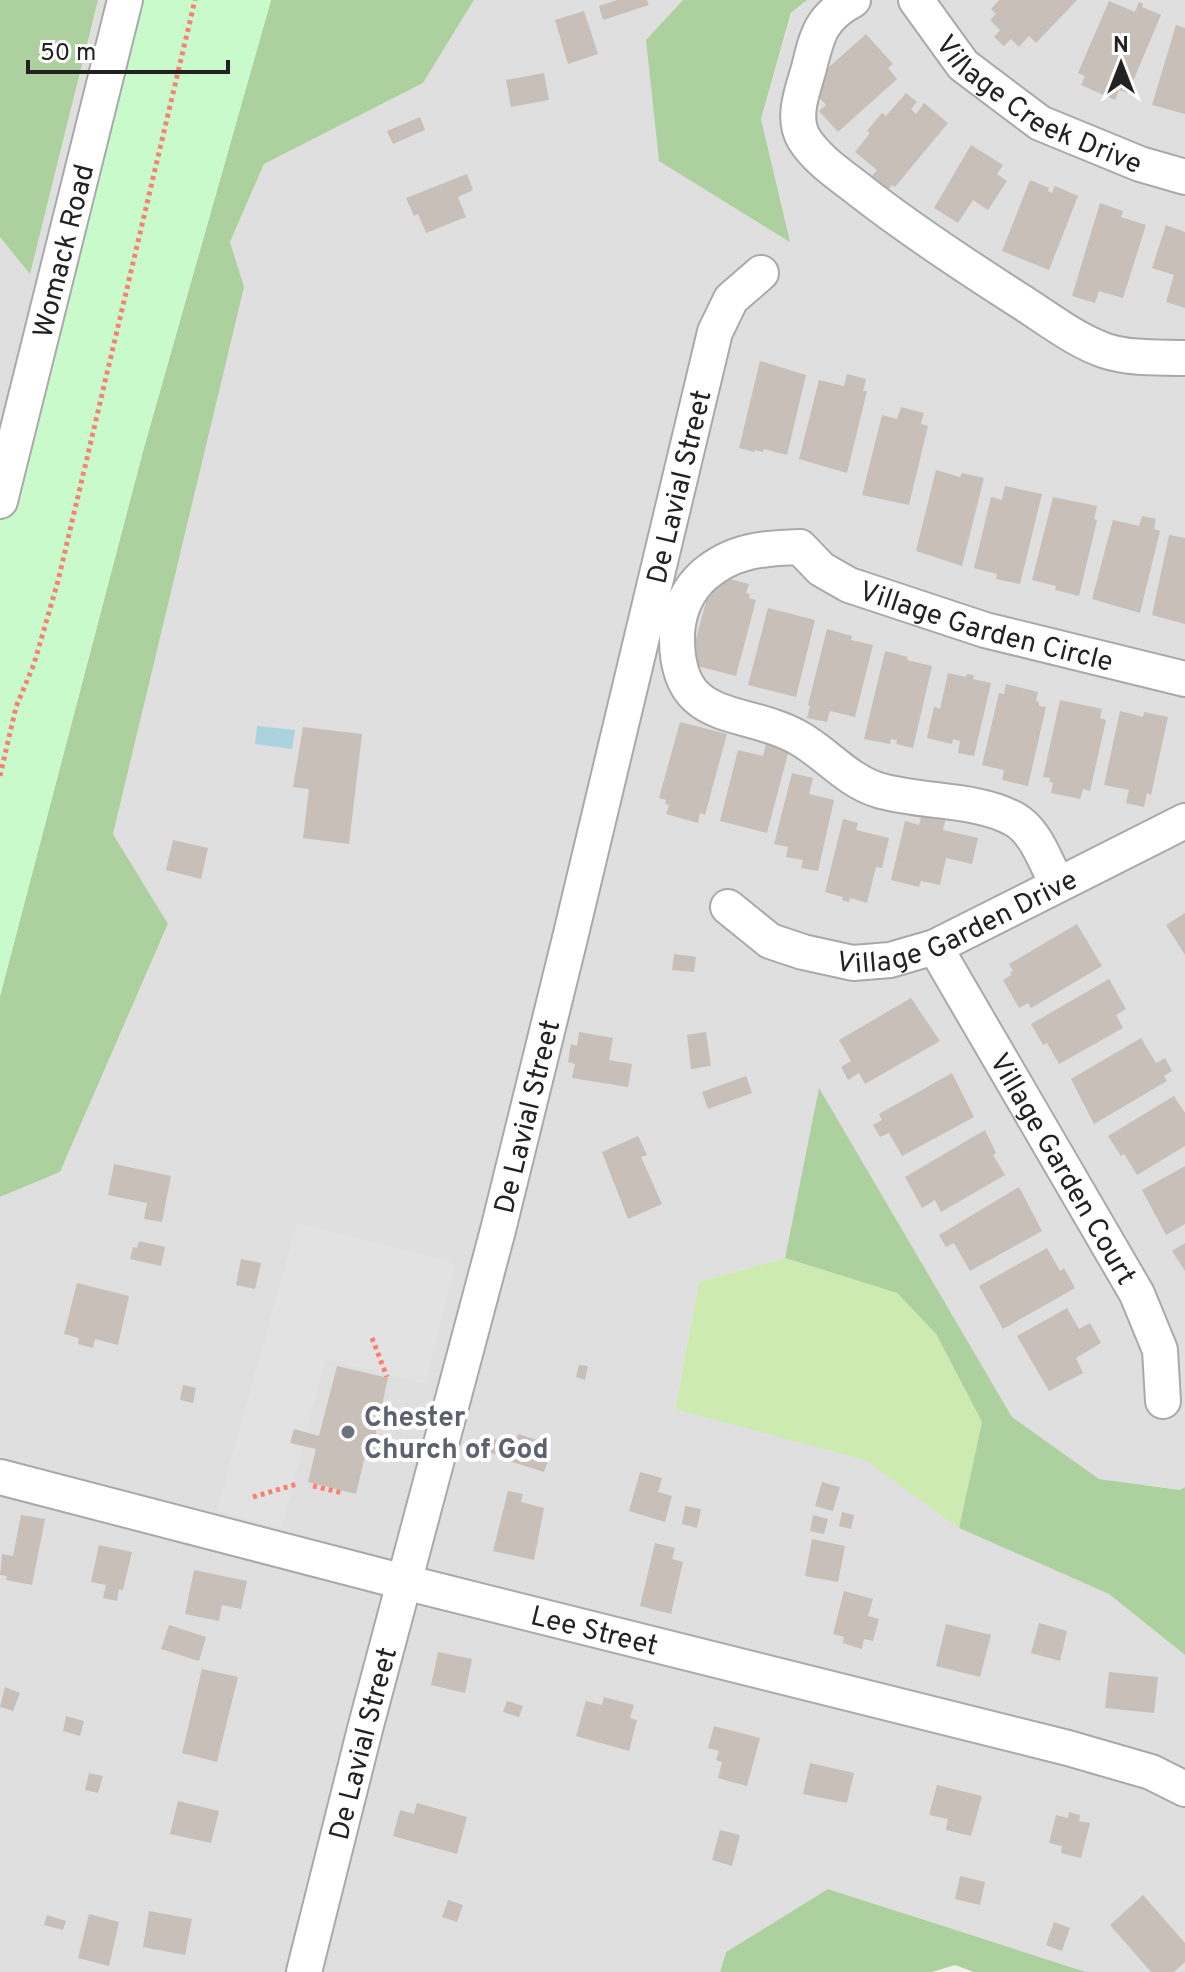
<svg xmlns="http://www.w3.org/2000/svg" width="1185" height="1972" font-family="Overpass,sans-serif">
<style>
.residential{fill:#e0dfdf}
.grass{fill:#cdebb0}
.forest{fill:#add19e}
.park{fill:#c8facc}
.parking{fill:#e2e2e2}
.water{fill:#aad3df}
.building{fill:#c7bfb8}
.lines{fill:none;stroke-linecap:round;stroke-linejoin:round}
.minor-casing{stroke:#a9a9a9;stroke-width:38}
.path{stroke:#fa8072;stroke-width:5;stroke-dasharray:4 4;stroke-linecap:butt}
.minor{stroke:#fff;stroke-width:34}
.worship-dot{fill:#6b7280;stroke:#fff;stroke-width:3}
.labels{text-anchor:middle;stroke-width:8;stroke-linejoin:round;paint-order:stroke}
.street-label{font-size:28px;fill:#222;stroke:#fff}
.worship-label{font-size:28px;font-weight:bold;fill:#5b616d;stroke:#fff;text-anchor:start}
</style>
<rect width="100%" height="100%" fill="#f2efe9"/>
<path class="residential" d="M98 0H121L0 452V237L30 273Z
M474 0H683L789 241 761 119 792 13 807 0H1185V1487L1180 1490 1099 1479 1012 1417 819 1089 785 1258 699 1282 675 1408 866 1460 959 1528 1109 1594 1185 1655V1972H1086L828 1889 726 1952 720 1972H0V1197L60 1172 168 925 113 834 243 287 230 242 264 164 423 83Z"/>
<path class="grass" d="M785 1258 897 1293 936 1334 982 1422 959 1528 865 1460 675 1409 699 1282Z"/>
<path class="forest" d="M0 0H98L30 274 0 237Z
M271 0H474L423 83 264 164 230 242 244 287 113 834 168 924 60 1172 0 1197V996L143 451Z
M683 0H807L791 13 761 119 790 242 659 161 646 40Z
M819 1088 1012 1417 1099 1479 1180 1490 1185 1487V1655L1109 1594 959 1528 982 1422 936 1334 897 1293 785 1258Z
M828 1889 1086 1972H974L955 1965 932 1972H720L726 1952Z"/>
<path class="park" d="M124 0H271L143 451 0 996V503Z"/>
<path class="parking" d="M297 1223 455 1263 425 1384 325 1359 282 1528 217 1511Z"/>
<path class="water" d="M257 726 295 730 292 749 255 744Z"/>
<path class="building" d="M617 0H647L649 5 603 20 599 6Z
M999 0H1077L1036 43 1029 36 1019 47 1011 39 1004 46 994 37 1000 30 990 20 996 14 991 9Z
M1109 1 1135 12 1139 2 1143 4 1142 7 1161 15 1128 93 1119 90 1115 100 1081 85 1085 76 1078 73Z
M584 11 598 54 568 64 555 20Z
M1176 25 1185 28V114L1152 105Z
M866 34 893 64 888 68 897 79 838 132 819 111 826 105 813 91 824 81 819 76Z
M544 73 549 100 511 107 506 80Z
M906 93 917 102 911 109 916 114 924 103 948 123 895 187 892 185 884 194 868 181 877 170 855 152 870 133 867 131 882 113 886 116Z
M420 117 425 130 393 144 387 131Z
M971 145 1003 165 997 174 1007 181 988 210 973 200 958 223 934 208Z
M467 174 473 190 458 197 466 217 426 233 418 214 414 216 406 198Z
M1030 180 1049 188 1048 191 1052 193 1055 186 1078 196 1049 270 1002 251Z
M1100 203 1123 211 1121 217 1146 225 1123 298 1099 291 1095 303 1072 296Z
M1166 225 1185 232V308L1166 302 1174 275 1152 268Z
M760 361 806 375 787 455 764 449 763 452 755 450 754 452 739 448Z
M847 374 866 379 863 391H867L847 473 799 459 819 380 844 386Z
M901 407 924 413 921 424 928 426 909 505 862 495 882 415 897 419Z
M936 470 960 477 962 473 984 478 962 566 916 551Z
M1005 486 1042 494 1020 584 996 579 997 574 974 568 991 497 1002 500Z
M1053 497 1097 506 1094 519 1097 520 1079 596 1055 590 1056 586 1032 580Z
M1142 516 1156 519 1154 529 1160 531 1140 613 1092 599 1113 520 1139 526Z
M1169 535 1185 538V624L1152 615Z
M718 576 749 584 746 593 750 594 749 598 756 600 736 676 689 664 711 584Z
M768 608 815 620 796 697 748 685Z
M827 629 852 636 851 640 873 645 855 717 830 711 827 722 807 718 810 706 808 705Z
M885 651 908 657 907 660 932 666 913 748 896 744 897 740 891 739 890 744 864 739Z
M948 673 966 677 967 674 974 675 973 679 991 683 974 756 958 753 960 741 953 739 952 744 927 738 934 707 940 709Z
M1006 684 1038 692 1036 701 1039 702V706L1046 707 1028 786 1002 780 1004 770 982 765 999 693 1004 694Z
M1060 700 1102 709 1100 718 1106 720 1090 791 1083 789 1080 799 1051 793 1053 783 1049 782 1050 778 1043 777Z
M1120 711 1143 717 1144 712 1168 717 1151 795 1147 793 1144 807 1126 803 1129 790 1104 785Z
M680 722 727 734 705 815 700 813 698 823 666 814 669 805 665 804 666 800 659 798Z
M303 727 362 734 349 844 303 838 309 789 293 787Z
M767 740 790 746 767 833 720 821 738 750 763 756Z
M792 773 813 778 809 794 834 800 818 871 801 868 803 860 786 857 788 847 774 844Z
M922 813 946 818 943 830 978 838 972 864 946 858 940 885 921 881 919 887 891 880 905 821 919 825Z
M843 819 858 823 856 830 889 838 882 868 876 867 867 903 850 898 849 902 842 900 843 897 825 892Z
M173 840 208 848 201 879 166 870Z
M1185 913V955L1166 925Z
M1077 924 1102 966 1031 1008 1028 1003 1019 1008 1003 980 1011 975 1010 972 1013 971 1009 964Z
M674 954 696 957 694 972 672 970Z
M1109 979 1126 1009 1116 1015 1123 1028 1059 1064 1047 1043 1043 1045 1031 1024Z
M911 998 940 1041 865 1084 859 1073 848 1080 841 1067 851 1061 839 1040Z
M579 1032 613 1038 609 1060 632 1064 628 1087 572 1078 575 1064 568 1062 571 1044 577 1046Z
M706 1032 711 1066 691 1069 687 1035Z
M1141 1038 1156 1063 1165 1058 1172 1071 1164 1076 1167 1081 1094 1124 1071 1079Z
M952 1073 974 1117 902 1156 889 1133 880 1137 873 1125 882 1120 879 1114Z
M746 1076 752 1093 708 1109 702 1092Z
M1174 1096 1185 1113V1146L1137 1175 1124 1154 1121 1156 1108 1136Z
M985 1130 996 1153 993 1155 1005 1175 941 1212 935 1200 922 1208 905 1177Z
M638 1136 647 1155 641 1157 662 1204 628 1219 602 1152Z
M114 1164 171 1176 162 1222 144 1219 147 1203 108 1195Z
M1185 1166V1224L1166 1235 1142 1190Z
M1019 1187 1042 1231 970 1271 954 1243 946 1247 939 1235Z
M139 1241 165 1247 161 1266 130 1259 133 1247 137 1248Z
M1185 1243V1271L1172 1251Z
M1047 1248 1060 1271 1064 1268 1075 1288 1003 1329 979 1286Z
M241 1259 261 1263 255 1289 236 1285Z
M77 1283 129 1296 118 1345 95 1339 93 1348 78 1344 79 1338 64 1334Z
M1067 1308 1079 1329 1090 1323 1101 1343 1076 1358 1083 1373 1049 1391 1017 1336Z
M579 1365 588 1366 585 1380 576 1377Z
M337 1366 388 1378 375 1437 383 1440 378 1459 365 1456 356 1494 308 1482 316 1449 290 1443 294 1429 319 1436Z
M183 1385 196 1388 193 1403 180 1400Z
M518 1434 537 1440 533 1453 541 1456 543 1449 551 1452 544 1472 509 1461Z
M485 1437 510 1443 507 1457 482 1451Z
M640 1472 662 1478 658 1492 672 1496 665 1522 629 1511Z
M822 1482 840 1487 833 1511 815 1506Z
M508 1491 523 1494 521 1502 544 1508 534 1560 493 1551Z
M685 1506 701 1509 697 1528 682 1524Z
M842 1512 854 1515 851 1529 839 1526Z
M21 1515 45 1519 32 1585 6 1580 7 1576 0 1575 2 1554 13 1556Z
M813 1515 828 1519 824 1534 810 1531Z
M812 1539 845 1546 838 1582 805 1576Z
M655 1543 675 1548 672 1559 683 1562 671 1614 640 1606Z
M99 1545 132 1552 123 1590 119 1589 117 1601 103 1598 106 1585 91 1582Z
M194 1570 247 1581 241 1609 222 1605 219 1621 185 1614Z
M844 1591 873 1599 868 1616 879 1619 873 1641 864 1639 862 1649 843 1643 844 1637 833 1634Z
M1039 1623 1067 1631 1060 1661 1031 1653Z
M946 1624 991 1635 980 1677 936 1666Z
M169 1625 206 1637 199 1661 161 1649Z
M438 1652 472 1659 465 1693 431 1685Z
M202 1669 238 1677 217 1762 182 1753Z
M1109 1672 1158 1677 1154 1713 1105 1708Z
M5 1687 20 1693 13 1711 0 1707Z
M604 1697 634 1705 630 1718 637 1720 629 1751 576 1736 586 1701 602 1705Z
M507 1701 523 1706 519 1717 503 1712Z
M66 1716 84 1721 80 1736 63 1731Z
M714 1726 760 1738 747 1786 718 1778 722 1762 716 1760 719 1751 708 1748Z
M810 1763 854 1773 847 1803 803 1794Z
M89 1773 103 1776 98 1793 85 1790Z
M937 1785 982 1796 971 1836 946 1830 948 1819 929 1815Z
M178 1801 219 1811 211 1843 170 1834Z
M417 1803 467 1817 457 1854 393 1836 400 1810 414 1814Z
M1069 1812 1080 1815 1079 1821 1090 1823 1081 1858 1061 1853 1062 1846 1049 1843 1056 1815 1068 1818Z
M720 1830 740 1835 732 1866 712 1860Z
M960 1876 985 1882 980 1905 955 1899Z
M1143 1895 1185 1943V1962L1174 1972H1151L1110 1925Z
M448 1900 463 1905 457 1922 442 1917Z
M149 1911 192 1919 185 1955 143 1947Z
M89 1914 119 1922 109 1966 78 1958Z
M47 1915 66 1921 63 1930 44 1925Z
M1054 1922 1070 1928 1062 1951 1046 1945Z"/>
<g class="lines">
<g class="minor-casing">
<g id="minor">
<path d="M853 0C821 17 817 35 809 68 803 90 791 117 804 139 818 161 842 176 862 192 912 231 964 265 1017 299 1046 317 1074 340 1106 351 1131 359 1159 357 1185 358"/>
<path id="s1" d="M916 0 963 65 1040 123 1140 164 1185 177"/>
<path id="s2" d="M0 501 125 0"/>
<path id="s3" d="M1057 884C1046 863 1036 831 1014 819 976 798 921 803 878 790 846 780 825 752 797 737 740 706 675 727 677 634 678 612 687 590 704 575 733 550 764 548 800 547L821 569 849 585 985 630 1185 679"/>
<path id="s4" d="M728 907 770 941 803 952 853 963 890 960 935 947 1185 821"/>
<path id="s5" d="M935 947 1137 1294 1160 1350 1163 1401"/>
<path id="s6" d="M0 1477 404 1582 1068 1748 1151 1772 1185 1789"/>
<path id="s7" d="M304 1972 365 1729 498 1230 570 938 715 332 731 299 761 273"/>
</g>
</g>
<path class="path" d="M0 776 16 707 34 664 58 581 195 0
M372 1338 387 1377
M313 1486 343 1493
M253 1497 297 1484"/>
<use href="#minor" class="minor"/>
</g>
<circle class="worship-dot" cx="348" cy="1432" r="8"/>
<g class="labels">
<g class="street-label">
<text dy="10" stroke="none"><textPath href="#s1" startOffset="166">Village Creek Drive</textPath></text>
<text dy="10" stroke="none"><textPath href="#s2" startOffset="258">Womack Road</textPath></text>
<text dy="10" stroke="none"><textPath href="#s7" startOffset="1532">De Lavial Street</textPath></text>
<text dy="10" stroke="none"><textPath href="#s3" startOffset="868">Village Garden Circle</textPath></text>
<text dy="10" stroke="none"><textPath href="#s4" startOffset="252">Village Garden Drive</textPath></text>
<text dy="10" stroke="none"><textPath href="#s7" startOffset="884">De Lavial Street</textPath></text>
<text dy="10" stroke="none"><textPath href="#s5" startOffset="256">Village Garden Court</textPath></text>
<text dy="10" stroke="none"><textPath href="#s6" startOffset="614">Lee Street</textPath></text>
<text dy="10" stroke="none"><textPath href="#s7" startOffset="236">De Lavial Street</textPath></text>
</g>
<g class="worship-label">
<text x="364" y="1426">Chester<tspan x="364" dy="32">Church of God</tspan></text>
</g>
</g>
<g transform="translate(1121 64)" stroke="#ffffff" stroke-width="6" paint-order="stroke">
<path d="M0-6L14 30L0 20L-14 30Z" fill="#222222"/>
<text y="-12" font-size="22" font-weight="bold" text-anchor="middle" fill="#222222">N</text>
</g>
<path d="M28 60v12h200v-12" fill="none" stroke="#222222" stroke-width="4"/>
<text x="40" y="60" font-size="24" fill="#222222" stroke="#ffffff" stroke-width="6" paint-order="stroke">50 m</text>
</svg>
